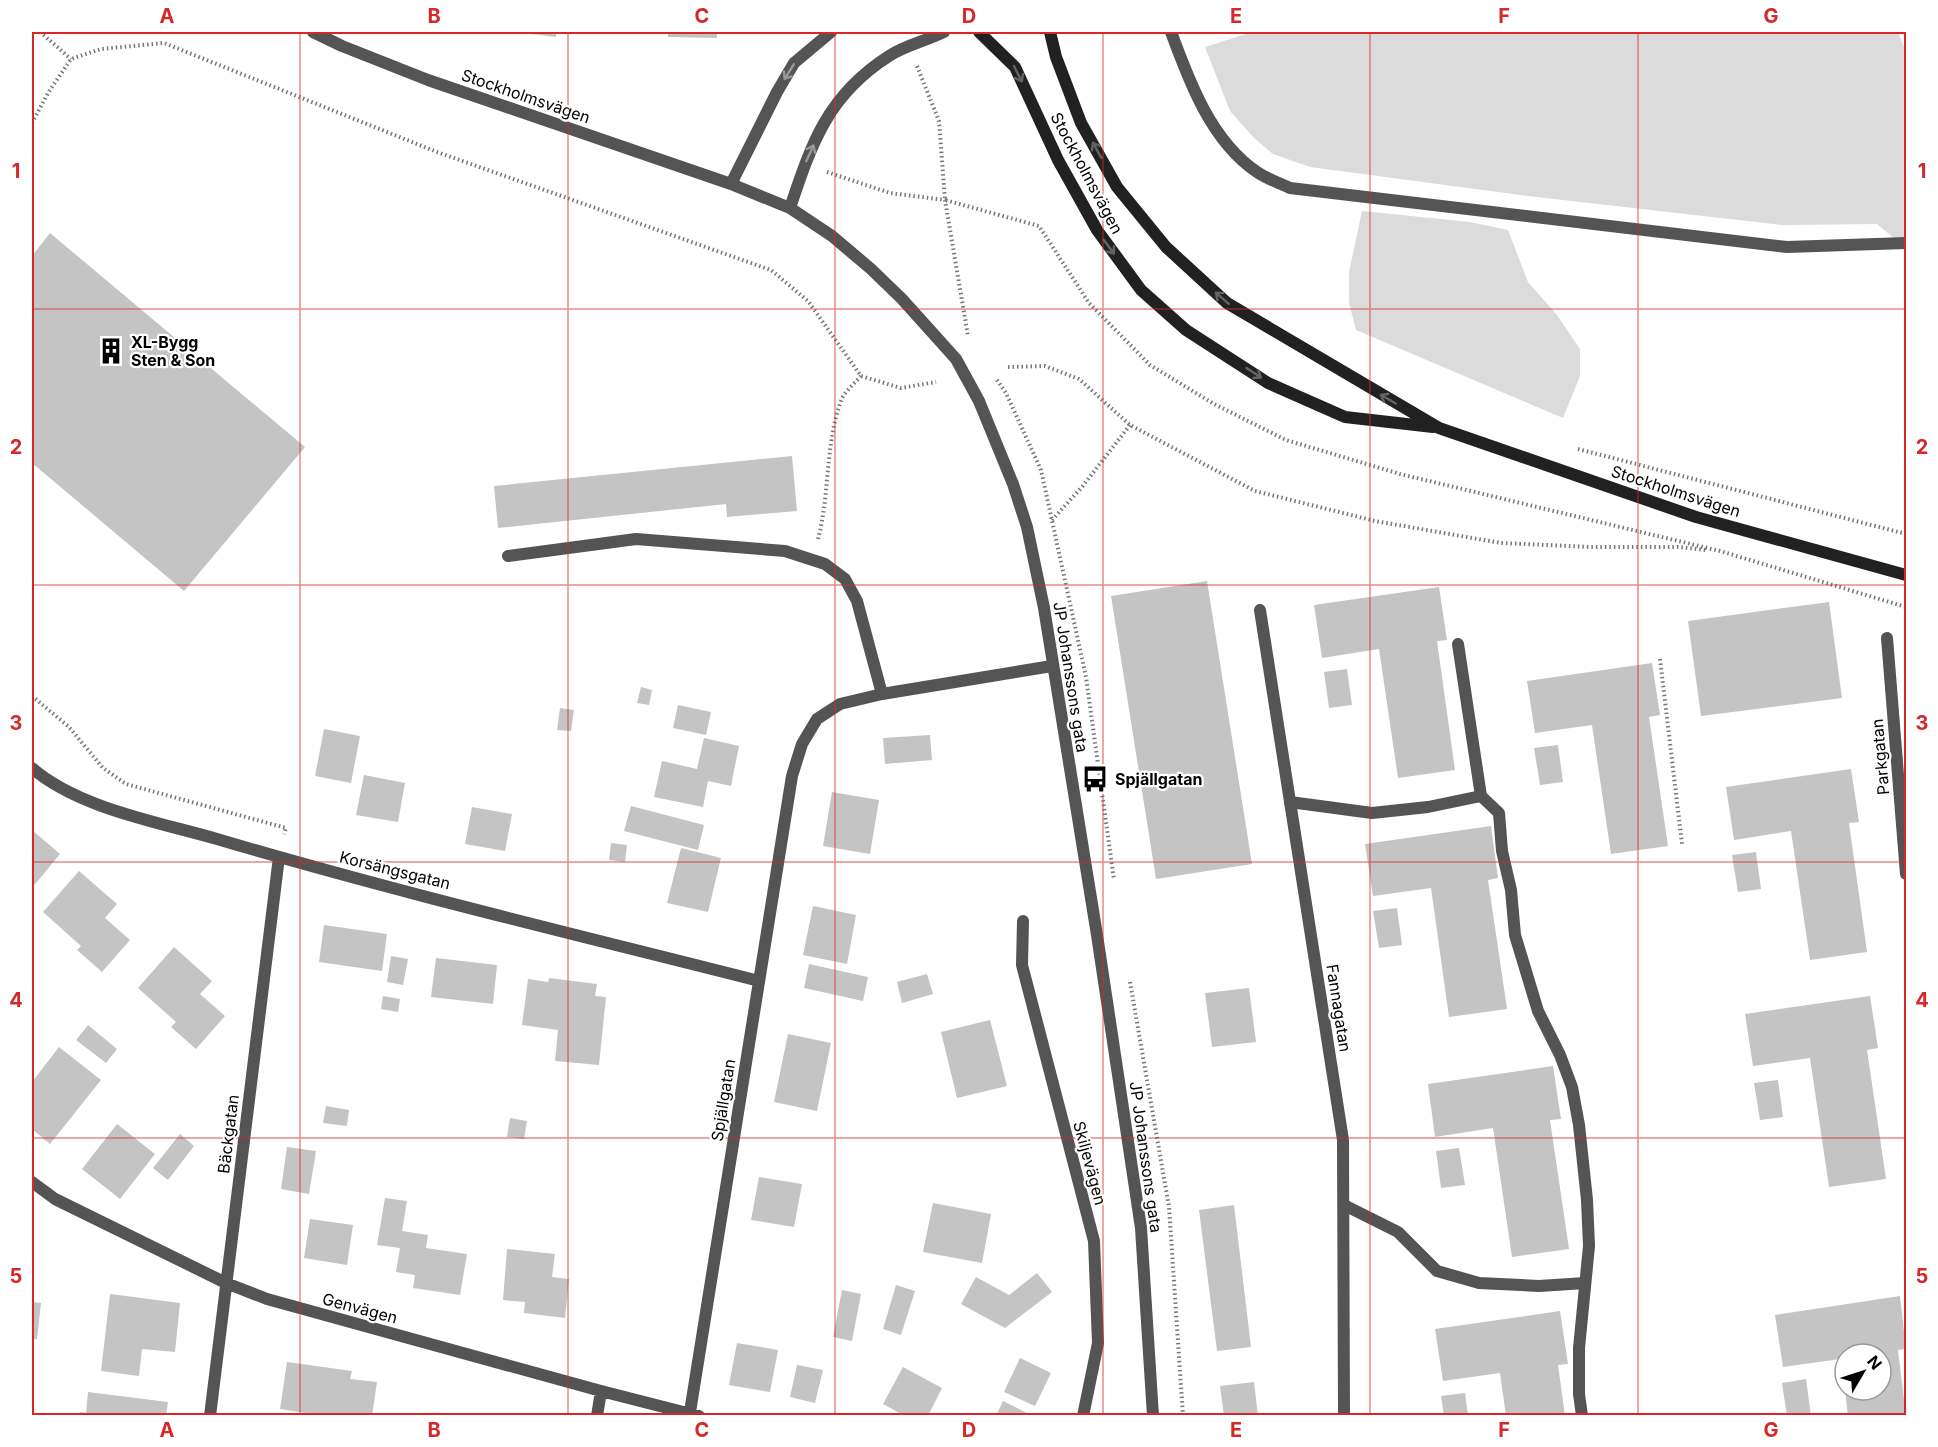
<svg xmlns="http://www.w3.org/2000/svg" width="1938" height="1447" font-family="Inter,sans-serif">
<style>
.green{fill:#dbdbdb}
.building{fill:#c4c4c4}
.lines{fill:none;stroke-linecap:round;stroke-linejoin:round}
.path{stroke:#767676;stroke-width:4;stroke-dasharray:1.5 3;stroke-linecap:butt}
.service{stroke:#545454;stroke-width:12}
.minor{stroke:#545454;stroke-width:12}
.tertiary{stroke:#545454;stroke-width:12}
.secondary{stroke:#212121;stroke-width:12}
.oneway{stroke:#989898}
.oneway2{stroke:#646464}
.grid{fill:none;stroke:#d62828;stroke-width:1.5;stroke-opacity:0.55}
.labels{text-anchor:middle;stroke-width:4.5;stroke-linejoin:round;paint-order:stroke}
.street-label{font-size:16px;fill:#000;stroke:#fff}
.poi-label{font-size:16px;font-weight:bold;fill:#000;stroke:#fff;text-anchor:start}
.neatline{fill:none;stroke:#d62828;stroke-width:2}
.grid-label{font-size:20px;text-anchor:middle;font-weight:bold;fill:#d62828}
</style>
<rect width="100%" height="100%" fill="#fff"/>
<path class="green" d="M1252 32H1898L1906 52V248L1877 224 1782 225 1528 196 1310 167 1273 154 1254 138 1230 111 1205 47Z
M1362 211 1470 222 1508 230 1528 282 1557 315 1580 349V376L1563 418 1356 330 1349 303V272Z"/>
<path class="building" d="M523 32H556V37L523 33Z
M668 32H717V38L668 37Z
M50 233 305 447 184 591 32 463V256Z
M792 456 797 511 727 517 726 504 498 528 494 486Z
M1207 581 1252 864 1156 879 1111 596Z
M1439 587 1447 640 1437 641 1455 770 1398 778 1379 649 1322 658 1314 605Z
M1829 602 1842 698 1701 716 1688 621Z
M1652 663 1660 715 1649 717 1668 846 1611 854 1592 725 1535 733 1527 681Z
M1347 669 1352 705 1329 708 1324 672Z
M641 687 652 690 649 705 637 703Z
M678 705 711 712 706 735 673 728Z
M560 708 574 710 571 731 557 730Z
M324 729 360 736 351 783 315 776Z
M930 735 932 760 885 764 883 738Z
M704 738 739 746 731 786 708 781 703 807 654 797 662 761 697 769Z
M1558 745 1563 782 1540 785 1534 748Z
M1851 769 1859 822 1849 823 1867 952 1810 960 1791 831 1734 840 1726 787Z
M364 775 405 783 398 822 356 815Z
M832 792 879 800 870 854 823 846Z
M631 806 704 825 698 850 624 831Z
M472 807 512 814 505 851 465 844Z
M1491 826 1498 878 1488 880 1507 1009 1449 1017 1431 888 1373 896 1365 844Z
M32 830 60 854 32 888Z
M611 843 627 845 625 862 609 860Z
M681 848 721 858 708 912 667 903Z
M1756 852 1761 889 1738 892 1732 855Z
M79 871 117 904 105 918 130 940 102 972 77 950 81 946 43 912Z
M813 906 856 915 847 964 803 955Z
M1397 908 1402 945 1379 948 1373 911Z
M324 925 387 934 382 971 319 962Z
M174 947 212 981 200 994 225 1016 196 1049 171 1027 176 1022 138 988Z
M391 956 408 959 403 985 387 982Z
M436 958 497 965 493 1004 431 997Z
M809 964 868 977 863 1001 804 988Z
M927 974 933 994 902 1003 897 982Z
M549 978 597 984 595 996 606 997 599 1065 555 1061 558 1030 522 1025 528 979 548 982Z
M1249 988 1256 1042 1212 1047 1205 993Z
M383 996 400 999 398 1012 381 1009Z
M1870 996 1878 1048 1867 1050 1886 1179 1829 1187 1810 1058 1753 1066 1745 1014Z
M990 1020 1007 1086 957 1098 941 1032Z
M88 1025 117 1049 106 1063 76 1040Z
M788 1034 831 1043 817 1111 774 1102Z
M59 1047 101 1080 50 1144 32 1129V1082Z
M1553 1066 1561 1119 1550 1120 1569 1249 1512 1257 1493 1128 1435 1137 1428 1084Z
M1778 1080 1783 1117 1760 1120 1754 1083Z
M326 1106 349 1110 347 1126 323 1123Z
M510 1118 527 1121 524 1139 507 1137Z
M117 1124 155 1154 120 1199 82 1169Z
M180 1134 194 1146 168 1180 153 1168Z
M287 1147 316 1151 309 1194 281 1189Z
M1459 1148 1465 1185 1441 1188 1436 1151Z
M759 1177 802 1184 794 1227 751 1220Z
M385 1198 407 1201 402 1231 428 1235 426 1248 467 1254 460 1295 413 1288 415 1275 396 1272 400 1248 377 1245Z
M933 1203 991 1214 982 1263 923 1252Z
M1234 1205 1251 1347 1217 1351 1199 1210Z
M310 1219 353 1225 347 1265 304 1258Z
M507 1249 555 1254 552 1277 569 1279 565 1318 524 1313 525 1302 503 1300Z
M1037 1273 1052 1292 1005 1328 961 1304 976 1277 1009 1295Z
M896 1285 915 1291 901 1335 883 1329Z
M842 1290 861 1294 852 1341 833 1337Z
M110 1294 180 1303 175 1352 142 1349 139 1376 101 1371Z
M1900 1296 1906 1349 1898 1350 1906 1416H1848L1845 1390H1881V1354H1845V1383L1840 1359 1783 1367 1775 1315Z
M32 1302 41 1303 37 1339H32Z
M1560 1311 1568 1364 1558 1365 1565 1416H1506L1500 1373 1443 1381 1435 1329Z
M737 1343 778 1350 770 1392 729 1385Z
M1020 1358 1051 1373 1035 1406 1004 1392Z
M287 1362 352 1371 350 1379 377 1382 372 1416H325L280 1409Z
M797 1365 823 1370 815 1403 790 1397Z
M903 1367 942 1388 928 1416H905L883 1404Z
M1806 1379 1811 1416H1787L1782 1383Z
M1254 1382 1258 1416H1224L1220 1386Z
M88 1392 168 1402 166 1416H80V1412L86 1413Z
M1465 1393 1468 1416H1444L1441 1396Z
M1003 1401 1033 1416H996Z"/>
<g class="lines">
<path class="path" d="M40 32 71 59
M917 66 939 121 945 200 1039 226 1089 303 1150 365 1214 404 1286 440 1400 474 1720 551 1906 607
M32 123 48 93 71 59 101 49 164 43 437 152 771 270 808 301 861 376 901 388 936 382
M827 172 890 193 945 200 968 336
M1008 367 1045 366 1079 379 1130 425 1255 491 1375 521 1501 543 1591 547H1678L1706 550
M997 380 1006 393 1041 470 1086 677 1114 880
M1578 449 1906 534
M1052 520 1082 487 1130 425
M818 539C830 495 825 444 841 401 844 392 855 383 861 376
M1660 659 1682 844
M32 696 69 727 103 768 126 784 286 828 284 834
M1130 982 1169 1207 1183 1416"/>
<path class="service" d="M508 556 636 539 785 551 825 564 845 579 857 601 882 694
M1290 802 1372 813 1428 807 1481 796
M1344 1205 1398 1232 1437 1271 1479 1283 1539 1286 1585 1283"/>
<path class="minor" d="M1171 32C1189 81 1211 141 1257 172 1267 179 1279 183 1290 188L1787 247 1906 243
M1260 610 1343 1140 1344 1416
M1887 638 1906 874
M1458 644 1481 796 1499 813 1502 851 1511 890 1515 935 1538 1011 1560 1055 1572 1087 1579 1125 1587 1200 1589 1246 1579 1348V1394L1582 1416
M32 768C78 808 158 822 217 839 396 892 578 935 759 981
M1023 921 1022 965 1094 1241 1098 1343 1083 1416
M32 1182 55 1199 226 1283 267 1299 601 1391 699 1416
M690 1412 792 776 802 744 817 719 840 704 882 694 1052 666
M210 1416 279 857
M597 1416 601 1391"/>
<path class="tertiary" d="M313 32 342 46 428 80 731 184 790 208 832 236 871 269 902 299 956 359 979 401 1013 484 1027 527 1044 608 1097 935 1141 1228 1153 1416
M731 184 777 92 794 63 831 32
M790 208C812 142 828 95 889 56 906 45 926 41 944 32"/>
<path class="secondary" d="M979 32 1015 67 1058 160 1097 230 1141 290 1186 330 1268 383 1345 417 1433 427
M1050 32 1056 57 1081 123 1117 187 1166 247 1227 303 1439 428 1696 517 1906 575"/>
</g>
<defs><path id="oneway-shaft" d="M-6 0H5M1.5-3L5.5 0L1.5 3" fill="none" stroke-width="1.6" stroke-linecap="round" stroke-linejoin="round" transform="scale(1.5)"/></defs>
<g class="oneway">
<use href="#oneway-shaft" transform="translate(789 72) rotate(122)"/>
<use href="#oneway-shaft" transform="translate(810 153) rotate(-65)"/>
</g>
<g class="oneway2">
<use href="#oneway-shaft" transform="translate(1018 74) rotate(63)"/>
<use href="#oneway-shaft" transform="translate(1097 150) rotate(-119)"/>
<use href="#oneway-shaft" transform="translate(1109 247) rotate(54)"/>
<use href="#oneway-shaft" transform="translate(1222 298) rotate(-139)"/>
<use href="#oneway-shaft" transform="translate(1254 373) rotate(33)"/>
<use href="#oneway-shaft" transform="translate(1388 399) rotate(-150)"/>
</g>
<path class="grid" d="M300 32V1416M568 32V1416M835 32V1416M1103 32V1416M1370 32V1416M1638 32V1416M32 309H1906M32 585H1906M32 862H1906M32 1138H1906"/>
<defs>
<g id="building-bare" transform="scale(2.07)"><path d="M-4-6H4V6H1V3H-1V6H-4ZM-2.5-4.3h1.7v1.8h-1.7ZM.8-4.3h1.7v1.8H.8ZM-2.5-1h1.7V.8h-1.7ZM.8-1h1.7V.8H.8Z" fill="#000" stroke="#fff" stroke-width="2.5" paint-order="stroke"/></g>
<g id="bus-bare" transform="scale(2.07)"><path d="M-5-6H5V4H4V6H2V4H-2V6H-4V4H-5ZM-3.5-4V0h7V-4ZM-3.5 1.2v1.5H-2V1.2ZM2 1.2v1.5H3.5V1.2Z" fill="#000" stroke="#fff" stroke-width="2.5" paint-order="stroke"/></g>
</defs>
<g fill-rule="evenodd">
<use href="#building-bare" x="111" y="351"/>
<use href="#bus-bare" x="1095" y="779"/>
</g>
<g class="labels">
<g class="street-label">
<text transform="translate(526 96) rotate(19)" y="6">Stockholmsvägen</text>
<text transform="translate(1087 173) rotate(62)" y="6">Stockholmsvägen</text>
<text transform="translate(1676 491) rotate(18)" y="6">Stockholmsvägen</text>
<text transform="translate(1071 677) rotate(81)" y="6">JP Johanssons gata</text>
<text transform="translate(1880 757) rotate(-95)" y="6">Parkgatan</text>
<text transform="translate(395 870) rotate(14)" y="6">Korsängsgatan</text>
<text transform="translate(1339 1008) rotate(81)" y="6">Fannagatan</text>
<text transform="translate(723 1100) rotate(-81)" y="6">Spjällgatan</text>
<text transform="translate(228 1134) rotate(-83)" y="6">Bäckgatan</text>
<text transform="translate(1146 1157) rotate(82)" y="6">JP Johanssons gata</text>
<text transform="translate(1090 1163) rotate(75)" y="6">Skiljevägen</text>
<text transform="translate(360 1308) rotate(15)" y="6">Genvägen</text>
</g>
<g class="poi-label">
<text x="131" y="348">XL-Bygg<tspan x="131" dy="18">Sten &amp; Son</tspan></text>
<text x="1115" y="785">Spjällgatan</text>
</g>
</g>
<rect width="1938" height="1447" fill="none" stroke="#ffffff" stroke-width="66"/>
<g transform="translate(1863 1372) rotate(51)"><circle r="28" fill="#ffffff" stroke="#999999" stroke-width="1.5"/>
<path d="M0-4.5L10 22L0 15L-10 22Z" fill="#000000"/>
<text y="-9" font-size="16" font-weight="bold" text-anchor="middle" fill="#000000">N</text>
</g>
<rect x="33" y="33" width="1872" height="1381" class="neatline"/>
<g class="grid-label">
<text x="167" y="23">A</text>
<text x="434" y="23">B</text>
<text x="702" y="23">C</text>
<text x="969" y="23">D</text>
<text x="1236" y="23">E</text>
<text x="1504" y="23">F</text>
<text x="1771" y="23">G</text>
<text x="16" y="178">1</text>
<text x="1922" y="178">1</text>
<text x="16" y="454">2</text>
<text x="1922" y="454">2</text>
<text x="16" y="730">3</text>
<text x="1922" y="730">3</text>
<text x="16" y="1007">4</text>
<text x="1922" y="1007">4</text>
<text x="16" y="1283">5</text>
<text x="1922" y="1283">5</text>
<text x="167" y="1437">A</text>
<text x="434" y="1437">B</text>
<text x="702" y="1437">C</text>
<text x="969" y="1437">D</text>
<text x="1236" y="1437">E</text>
<text x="1504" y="1437">F</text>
<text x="1771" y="1437">G</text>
</g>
</svg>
